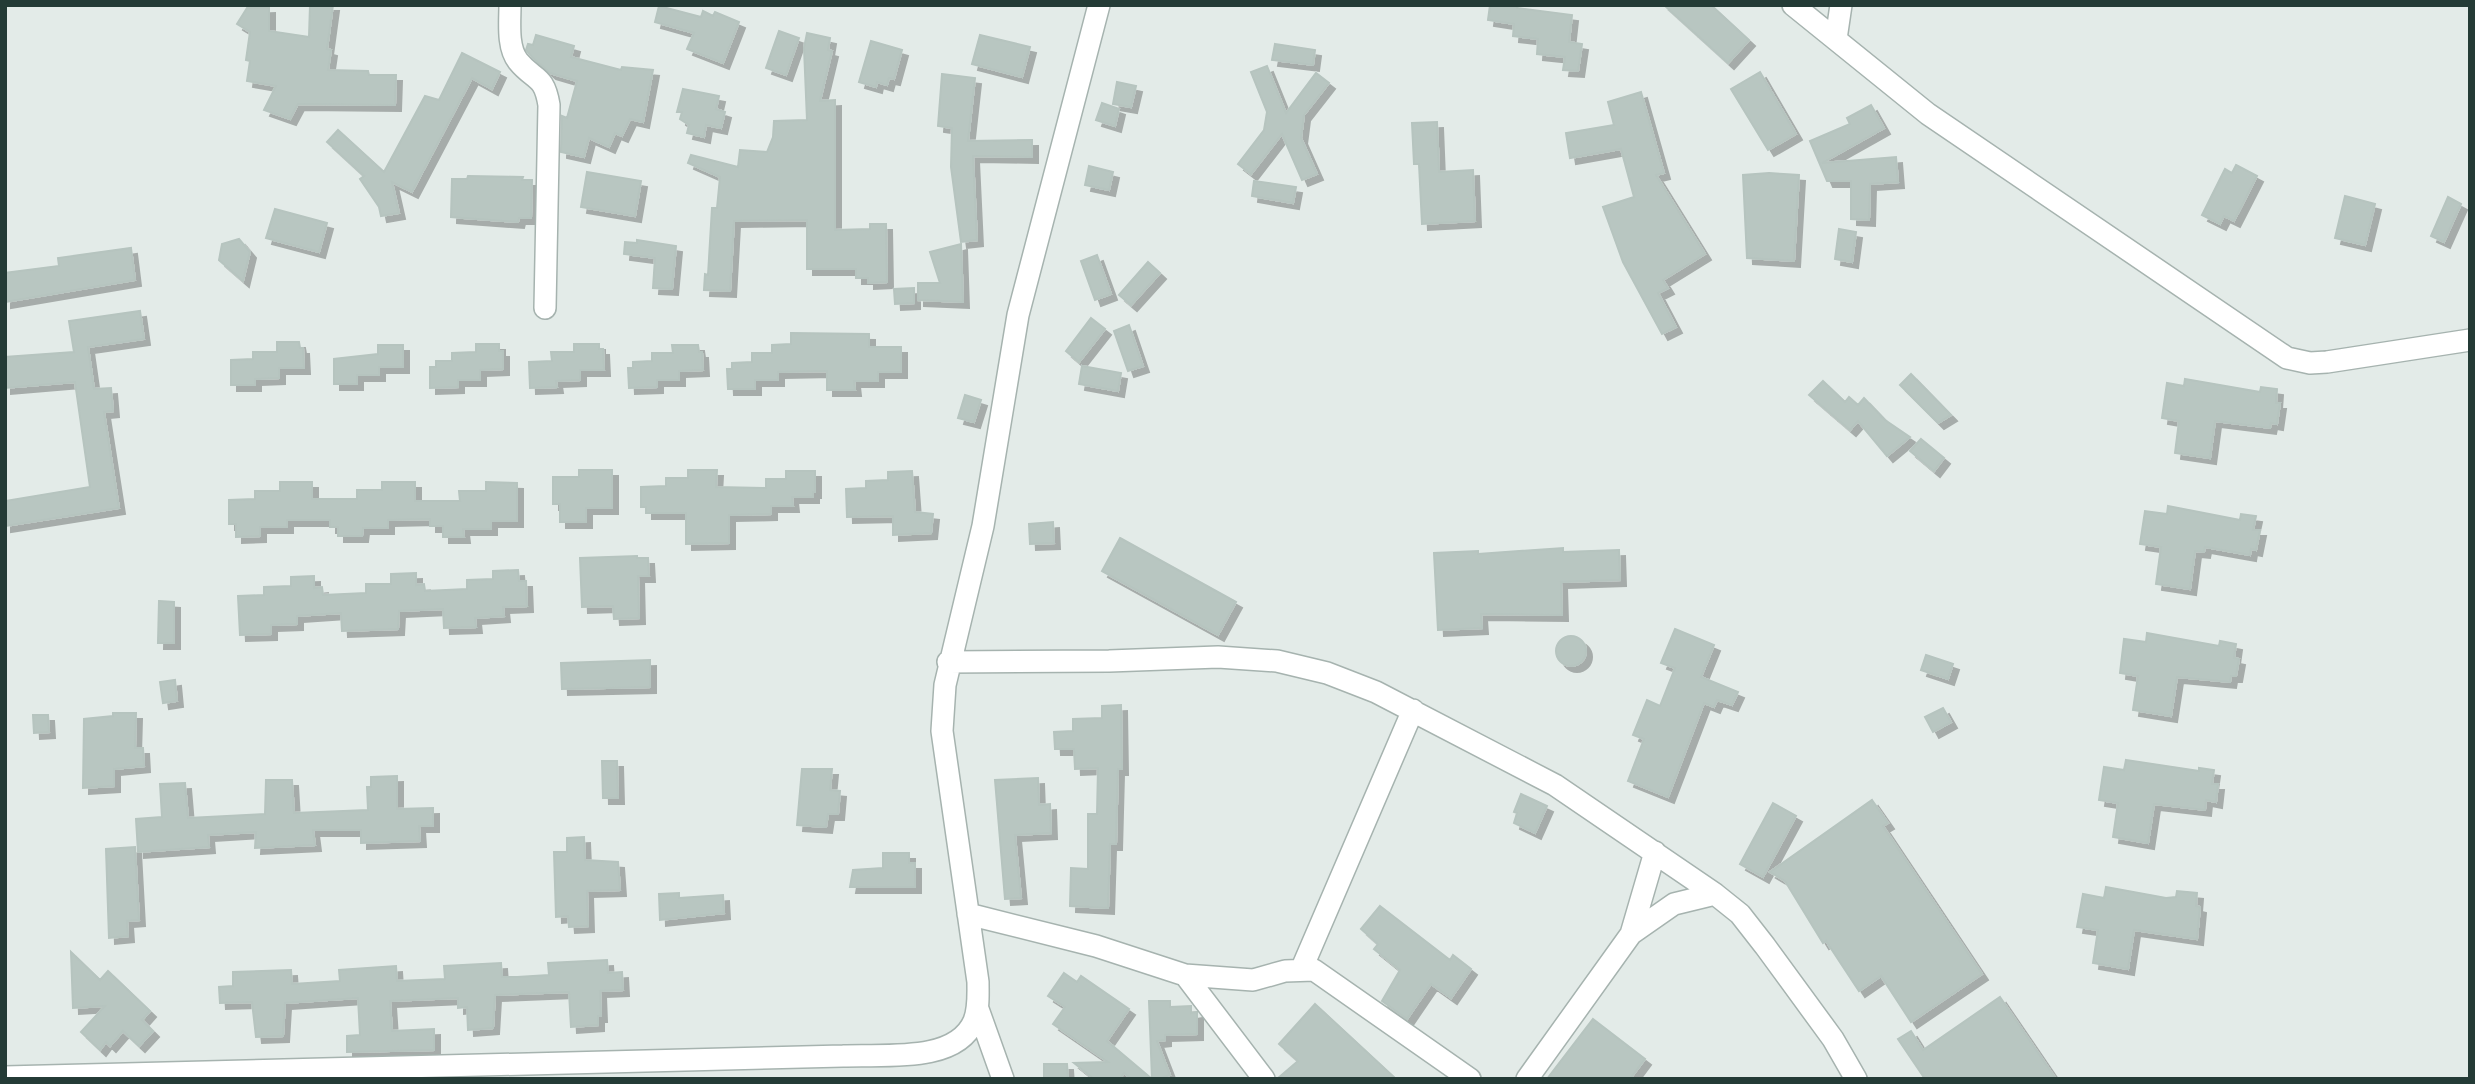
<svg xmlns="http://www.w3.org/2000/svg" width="2475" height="1084" font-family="'Public Sans',sans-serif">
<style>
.building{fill:#b8c6c1;stroke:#b6c4bf;stroke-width:2;filter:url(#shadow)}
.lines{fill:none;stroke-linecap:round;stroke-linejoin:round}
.minor-casing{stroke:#a6b3af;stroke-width:24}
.minor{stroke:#fff;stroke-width:21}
</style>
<defs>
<filter id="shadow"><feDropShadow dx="6" dy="6" stdDeviation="0" flood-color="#0004"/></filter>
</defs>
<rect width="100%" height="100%" fill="#e3ebe8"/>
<path class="building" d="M310 5H333L327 49 331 50 328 70 368 71 369 75H396L395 105 298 104 290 119 264 110 276 86 247 81 250 61 246 60 250 32 237 24 247 8 269 7V31L309 37Z
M1490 5H1518L1517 8 1572 15 1569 42 1582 44 1578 71 1563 70 1565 57 1537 54 1538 39 1513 36 1514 24 1488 20Z
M1664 5H1711L1749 40 1728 63Z
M659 6 701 17 703 11 713 16 715 12 739 22 723 63 687 49 694 33 655 22Z
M779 31 799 38 786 75 766 68Z
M807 33 830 38 828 50 832 51 820 101 835 100V230L870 229V224H886L887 282 868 283V278H856V269H807V220L734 221 730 291 704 290 705 274 708 275 712 208H717L720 177 688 163 691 155 738 167 740 150 767 152 773 137 774 121 807 120 804 48Z
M536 35 574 46 571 57 621 70 622 67 653 70 643 122 630 119 622 136 615 133 609 147 589 138 584 157 561 152 562 116 567 118 577 81 550 73 533 58 526 50 528 44 533 45Z
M980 35 1030 47 1022 77 972 64Z
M871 41 902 50 894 79 889 78 887 85 877 82 876 87 859 82Z
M1275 44 1315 50 1313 65 1272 60Z
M462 53 500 72 492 89 472 78 412 192 392 182 399 213 381 216 379 207 360 179 364 176 327 142 338 130 384 172 425 96 439 100Z
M1267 66 1286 113 1316 73 1329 83 1304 115 1301 138 1317 174 1302 180 1282 134 1251 174 1238 164 1264 130 1267 112 1251 72Z
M1760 72 1796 134 1768 150 1731 89Z
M942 74 975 78 968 141 1032 140V157L973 156 977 240 961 242 951 167 952 128 938 126Z
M1117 82 1136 86 1131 107 1113 104Z
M683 89 719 96 716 109 725 112 721 128 706 125 704 137 687 133 689 125 680 119 682 112H677Z
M1641 92 1664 173 1656 175 1705 254 1663 280 1668 288 1658 293 1676 327 1662 334 1623 262 1603 207 1634 197 1621 149 1570 158 1566 133 1614 125 1608 102Z
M1102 103 1119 109 1115 126 1096 120Z
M1871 105 1884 128 1822 163 1896 157 1898 182 1870 184 1869 220 1851 219V181H1827L1810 141 1850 124 1847 118Z
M1437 122 1439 172 1473 170 1475 221 1422 224 1419 164H1414L1412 123Z
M2236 165 2257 176 2234 221 2224 216 2220 224 2202 215 2225 169 2232 173Z
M1089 166 1113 172 1109 190 1085 185Z
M587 172 641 181 635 216 581 207Z
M1769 173 1799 175 1794 261 1747 258 1743 175Z
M468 176 523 177 522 180H532L531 218H519L518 222 451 217 452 179H467Z
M1254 181 1296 187 1293 203 1252 196Z
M2345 196 2375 204 2365 245 2335 238Z
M2448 197 2461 204 2444 242 2431 236Z
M275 209 327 223 319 252 266 238Z
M1839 229 1856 232 1852 262 1835 259Z
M239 239 250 252 243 281 219 260 222 244Z
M637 240 676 246 672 289 653 288 655 258 624 254 625 242 637 243Z
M961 244 963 302 918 300V283H940L930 252Z
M131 248 135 280 5 302V273L59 266 58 258Z
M1097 255 1111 294 1095 300 1081 261Z
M1148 262 1160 273 1131 305 1119 295Z
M914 288V303L895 304 894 289Z
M140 311 144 339 88 347 94 389 111 388 113 411 104 412 119 508 5 526V501L90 487 75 382 5 388V357L74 352 69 321Z
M1091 318 1105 329 1079 362 1066 351Z
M1129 325 1143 366 1128 371 1114 331Z
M791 333 869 334V347H901V372H878V381H854L855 390H827V371L778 372V380H755V389H728L727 369H732V363L752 362V353H772V345L791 344Z
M277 342H299L300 348H303L304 368H279V378L255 379V385H231V360L253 359V352H277Z
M476 344H499V351H503V369L480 370V380H458V387L430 388V367H436V361H452V353L476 352Z
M574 344H599V349H603L604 370H580V380L556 381 557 387 530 388 529 362 552 361 551 352H574Z
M378 345H403V367H379V375H357V384H334V359L378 354Z
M672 345H698L699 352H702L703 370 679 371V380H657V387L629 388 628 368H633V362L652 361V353H673Z
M1082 366 1121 373 1118 391 1079 384Z
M1911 374 1951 415 1938 423 1900 385Z
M2185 379 2260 392 2261 387 2277 389 2276 403H2280L2277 424 2271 423 2270 428 2215 421 2210 458 2175 453 2179 421 2162 418 2167 383 2184 386Z
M1823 381 1845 402 1849 397 1858 405 1864 398 1885 420 1910 437 1887 456 1858 421 1850 430 1809 395Z
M965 395 981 400 974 422 958 418Z
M1921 439 1944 458 1934 471 1910 451Z
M579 470H612V508H586V522H560V504H553V477H579Z
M688 470H717L716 487 766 488V479H786V471H815V492H813V497H792L793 506H771V514L729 515V543L686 544V513H646V507H641V487L666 486V478H688Z
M912 471 915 512 933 514 931 533 893 535V516L847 517 846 489 866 488V481L888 480V472Z
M280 482H312V499H357V490H382V482H415V501H460L459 491H486V482L517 483V521H491V529H463L464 537H443V526H430V519L388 520V528H363L362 536H338V527H330V520H287V527H260V536L236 537V524H229V500L255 499V491H280Z
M2168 506 2240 520 2241 514 2256 516 2253 530H2260L2256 550 2251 549 2250 555 2205 547 2204 552 2195 551 2190 589 2156 584 2161 547 2140 544 2145 511 2167 514Z
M1053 522 1054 543 1030 544 1029 524Z
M1120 538 1236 602 1218 635 1102 571Z
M1563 548V552L1619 550 1620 580 1561 582 1562 615 1481 614 1482 628 1438 630 1434 553 1478 551V554Z
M637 556V558H648L649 576H638L639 618 614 619 613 606 582 607 580 558Z
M518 570 519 581H526L527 606 503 607 504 616 475 618 476 627 444 628 443 609 399 611 398 629 342 631 341 613 297 616V624L271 625V634L240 635 238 596 264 595V587L291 586V577L314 576V588L322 587 323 595 366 593V584H391V574L416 573V585L424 584 425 591 467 589V580L493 579V571Z
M159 601 174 602V643H158Z
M1675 629 1714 645 1701 677 1738 692 1732 705 1717 700 1714 707 1704 703 1668 797 1628 781 1644 739 1633 735 1647 700 1660 706 1675 668 1661 663Z
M2147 633 2219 646 2220 641 2236 644 2234 658 2239 659 2236 676H2231L2230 682 2177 677 2171 716 2133 710 2138 676 2120 673 2124 639 2146 642Z
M1556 651a15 15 0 1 1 30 0a15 15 0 1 1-30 0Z
M1926 655 1953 664 1948 679 1921 670Z
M650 660V687L562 689 561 663Z
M175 680 177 701 163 703 160 682Z
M1121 705 1122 769H1118L1116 844H1110L1108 908 1070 906 1071 868 1088 869V814H1097L1098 768 1075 769 1074 749H1055L1054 732 1073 731V719L1102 718V706Z
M1943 708 1951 722 1933 732 1925 717Z
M113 713H136L135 748H143L144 766 114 769V786L83 788 84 719 113 716Z
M33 715H48L49 732 34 733Z
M2126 760 2199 771V768L2214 770 2212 784H2218L2216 802 2206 800 2205 810 2154 804 2148 843 2113 837 2118 803 2099 800 2104 767 2124 770Z
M602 761H617L618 798H603Z
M802 769H832L830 790 840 791 838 814H828L826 827 797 825Z
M397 776V809L433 808V826H419L420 841 361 843V830H313L315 845 255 848 256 832 208 835 209 847 138 852 136 819 162 817 160 784 185 783 188 818 265 814 266 780H292L294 813 368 810 367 787H371V777Z
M1038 778 1039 805 1050 804 1051 833 1015 835 1021 898 1005 899 995 780Z
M1521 794 1547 806 1535 833 1514 823 1517 813 1514 812Z
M1872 800 1888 823 1883 826 1982 974 1911 1022 1881 976 1859 991 1826 941 1823 943 1785 881 1770 872Z
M1773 803 1796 816 1763 877 1740 864Z
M584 837 585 860 618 862 620 890 587 891 588 926 569 927 568 916 556 917 554 852H567V838Z
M135 847 139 920 127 921 128 936 109 938 106 849Z
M883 853H909V863H915V887H850L853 870 883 868Z
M2106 887 2166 898 2176 897 2177 891 2197 893 2196 906 2200 907 2197 939 2134 930 2128 969 2093 963 2098 930 2077 927 2083 894 2104 898Z
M679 893V898L723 895 724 913 660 920 659 894Z
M1380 906 1450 960 1453 955 1471 969 1451 998 1431 984 1407 1019 1382 1001 1400 970 1374 949 1378 944 1361 929Z
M71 952 100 980 108 971 150 1011 142 1020 153 1031 139 1046 123 1031 110 1046 106 1042 100 1050 81 1032 105 1006 73 1008Z
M607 960 608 973 622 972 623 990 600 991 601 1016H598V1025L571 1027 569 992 495 995 493 1028 468 1030 467 1007 458 1008V998L390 1001 392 1031 434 1029V1050L347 1052V1036L360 1035 358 998 285 1003 283 1036 256 1037 252 1002 220 1003 219 987 233 986V972L291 970 292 984 340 981 339 970 396 966 397 981 445 979 444 966 501 963 502 977H517L549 975 548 963Z
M1064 973 1077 982 1081 976 1129 1009 1107 1041 1152 1079 1149 1001H1170V1007L1191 1006V1013L1197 1012V1034L1165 1035V1040L1157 1041 1170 1075 1159 1079H1132L1124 1073 1120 1079H1094L1074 1063 1108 1062 1053 1024 1065 1007 1048 996Z
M2000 997 2056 1079H1925L1898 1039 1911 1031 1923 1050Z
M1315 1004 1396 1079H1277L1298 1061 1279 1044Z
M1593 1019 1645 1059 1630 1079H1547Z
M1044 1064H1067L1068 1079H1044Z"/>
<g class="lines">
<g class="minor-casing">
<path id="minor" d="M510 5C510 22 507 47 518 61 534 81 544 74 549 105L545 308
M1793 5 1928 114 2287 358 2310 363 2327 362 2470 340
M1836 39 1841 5
M948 662 1109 661 1218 657 1277 661 1327 673 1376 692 1555 785 1715 894 1740 914 1765 946 1833 1039 1856 1079
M968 914 1096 946 1185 975 1253 980 1285 971 1314 970 1470 1079
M1631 934 1655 852
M1302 968 1413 710
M1185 975 1264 1079
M978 1009 1003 1079
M5 1077 843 1056C882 1054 956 1064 974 1021 979 1009 978 995 978 982L942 731 945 685 983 526 1018 315 1099 5
M1527 1079 1631 934 1674 904 1715 894"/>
</g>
<use href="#minor" class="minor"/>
</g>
<rect width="2475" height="1084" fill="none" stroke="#243b36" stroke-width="14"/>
</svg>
